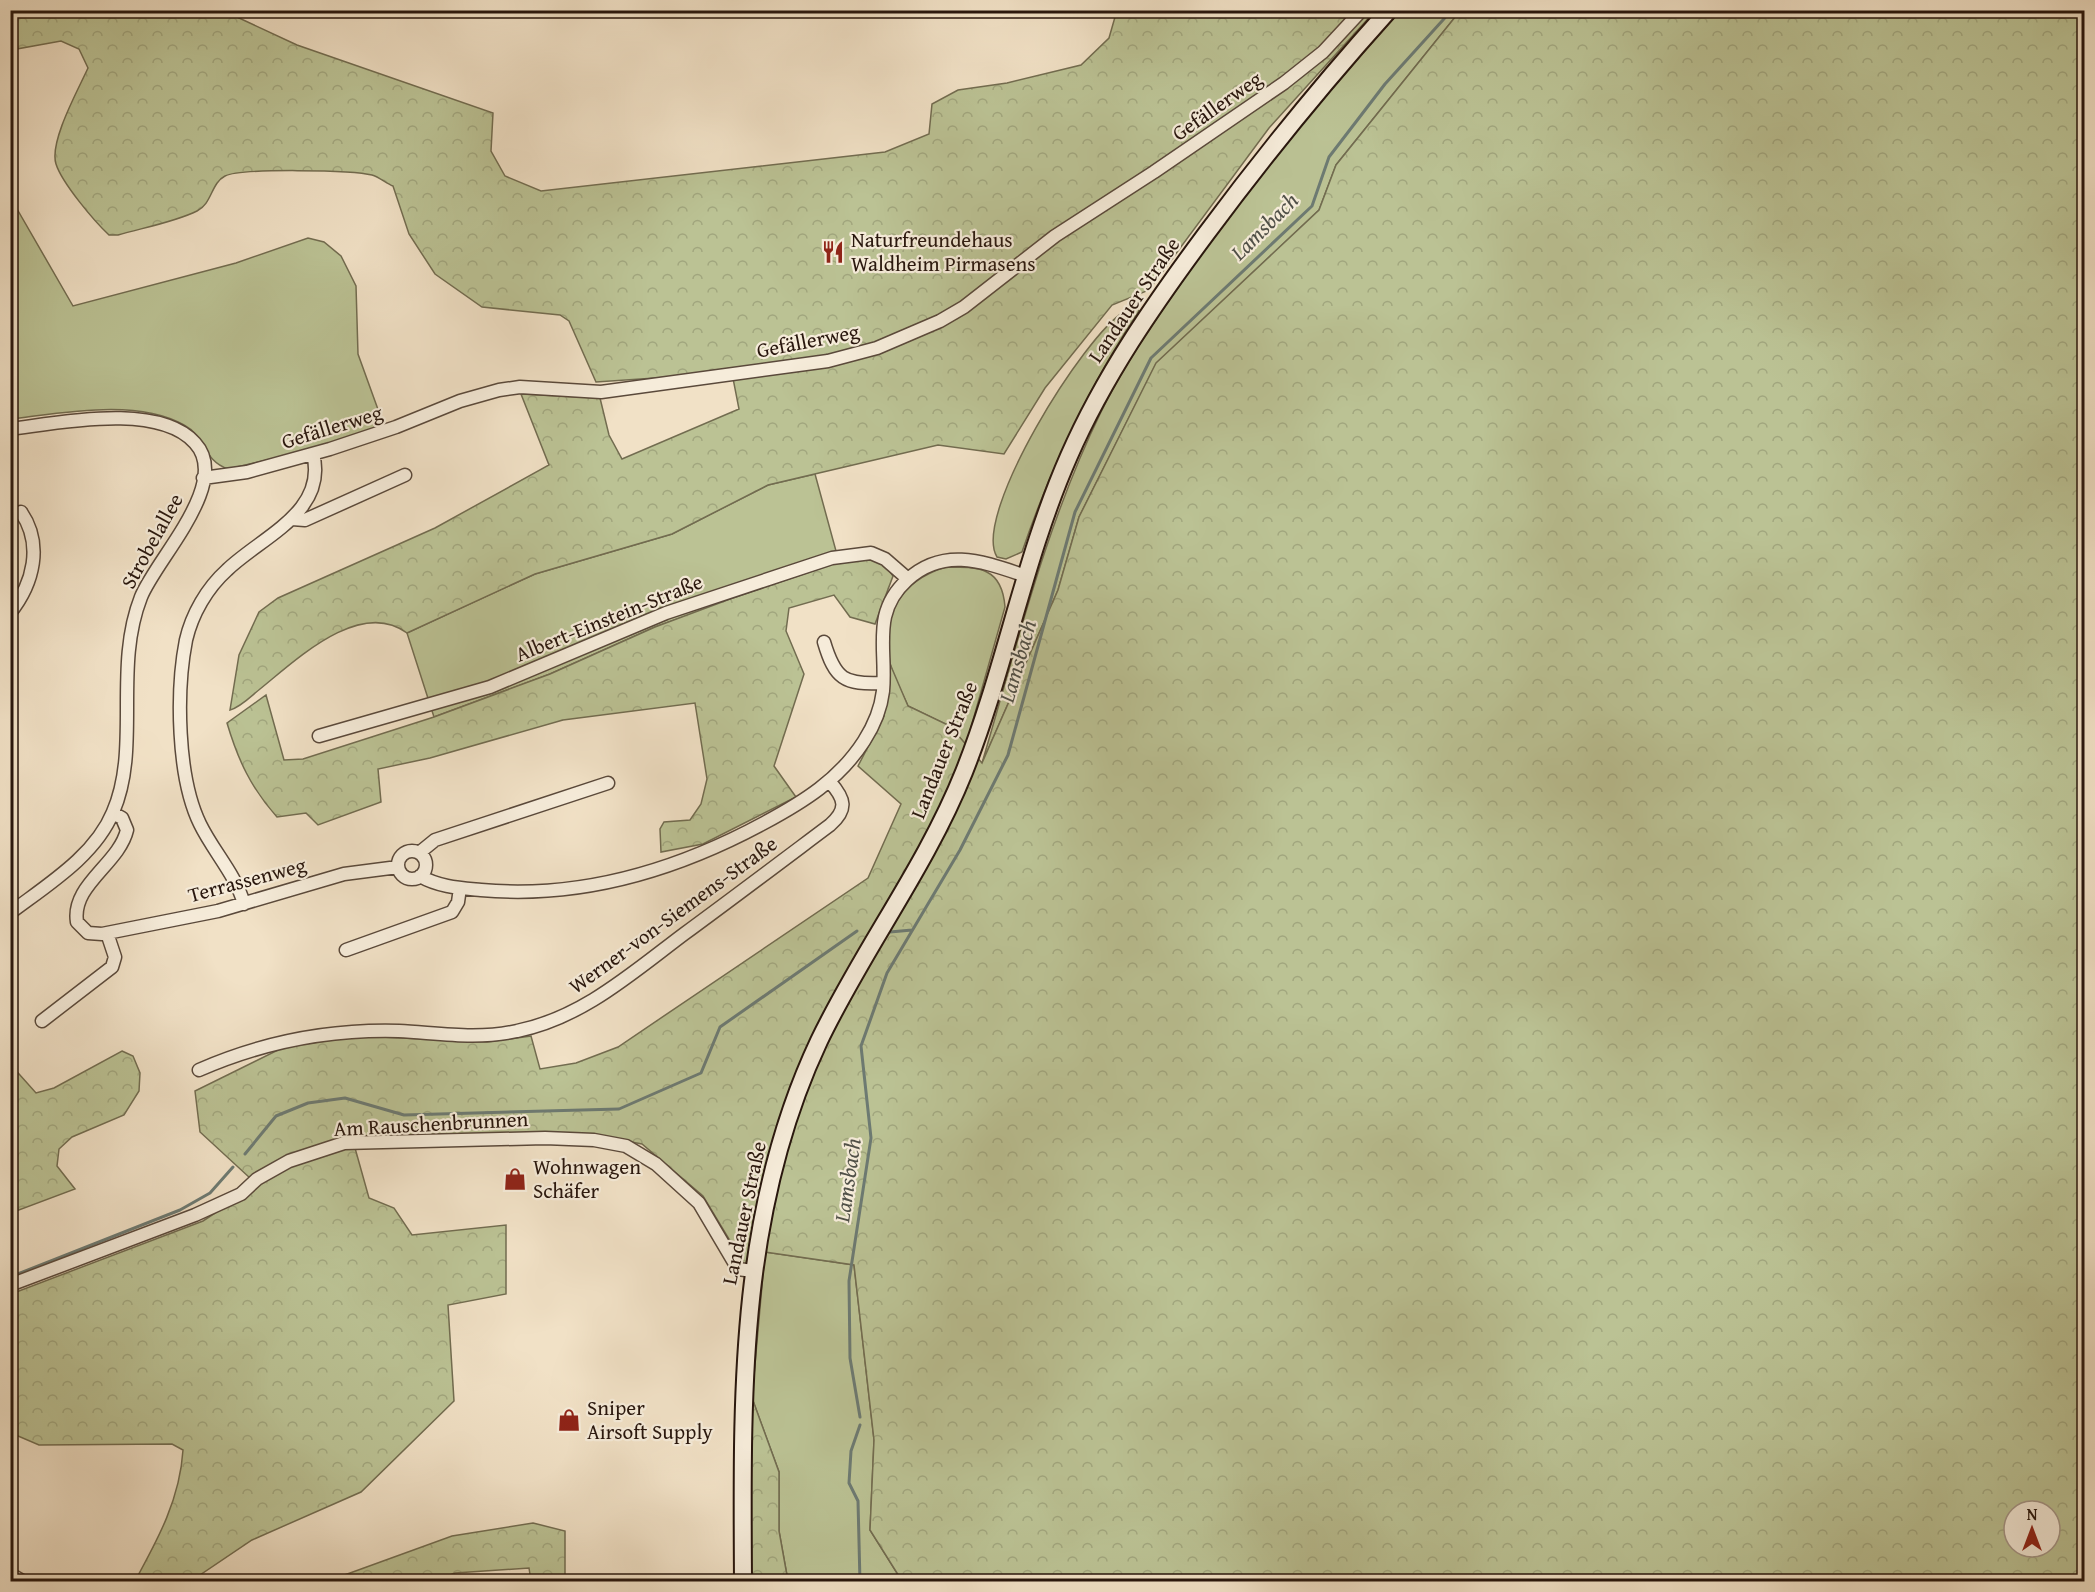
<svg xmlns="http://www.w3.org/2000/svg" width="2095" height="1592" font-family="'Gentium Book Plus',serif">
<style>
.green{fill:#bbc294;stroke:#726c50;stroke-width:1.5}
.forest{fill:url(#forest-crowns);stroke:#726c50;stroke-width:1.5;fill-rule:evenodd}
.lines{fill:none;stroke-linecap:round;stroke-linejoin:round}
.stream{stroke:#6d7a72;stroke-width:3}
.street-casing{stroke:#5a493b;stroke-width:15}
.secondary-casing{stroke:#28160d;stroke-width:20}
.street{stroke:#f6ecda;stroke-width:12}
.secondary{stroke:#f6ecda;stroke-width:16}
.labels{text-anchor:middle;stroke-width:4.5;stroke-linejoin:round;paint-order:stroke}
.street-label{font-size:21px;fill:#28160d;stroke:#f6ecda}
.poi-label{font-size:21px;fill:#28160d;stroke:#f6ecda;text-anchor:start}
.water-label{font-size:22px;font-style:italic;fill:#505048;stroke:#f6ecda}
</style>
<defs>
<pattern id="forest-crowns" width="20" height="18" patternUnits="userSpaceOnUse" patternTransform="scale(1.5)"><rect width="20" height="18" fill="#bbc294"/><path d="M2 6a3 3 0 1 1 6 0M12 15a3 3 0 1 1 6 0" fill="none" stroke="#a1a67e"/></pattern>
</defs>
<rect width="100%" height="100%" fill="#f1e1c6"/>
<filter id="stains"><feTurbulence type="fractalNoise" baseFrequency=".00333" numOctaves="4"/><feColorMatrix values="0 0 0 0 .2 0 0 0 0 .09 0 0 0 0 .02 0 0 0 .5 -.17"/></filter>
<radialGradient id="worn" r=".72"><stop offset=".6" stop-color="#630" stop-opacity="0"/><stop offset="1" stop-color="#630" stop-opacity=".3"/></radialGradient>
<path class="green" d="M1400 11H1460L1336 165 1319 210 1156 364 1079 517 1058 590 982 763C1017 645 1046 524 1101 412 1122 369 1149 329 1177 289 1244 190 1321 100 1400 11Z
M13 202 73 306 236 263 308 238 324 242 341 256 356 286 358 354 384 426 310 450 228 469C202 460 208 438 184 425 137 398 62 413 11 419L10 203Z
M1137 307 1139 311C1089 386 1051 467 1022 552L1006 559 997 557C971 516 1085 334 1124 312 1128 310 1133 309 1137 307Z
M815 474 839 562 655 627 550 674 434 717 407 633 535 574 672 534 768 485Z
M946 567C979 567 1002 567 1005 607L966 745 950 726 908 706C902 692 893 677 890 663 881 615 900 581 946 567Z
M765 1252 854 1265 874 1440 870 1530 902 1581H788L779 1531V1472L752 1398Z"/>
<path class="forest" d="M11 11H224L297 45 493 113 491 151 505 176 541 191 885 152 929 134 932 104 958 90 1007 83 1081 65 1109 38 1115 17 1126 11H1375L1269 128 1149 290 1112 305 1045 388 1004 454 938 445 768 485 672 534 535 574 407 633C360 598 296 660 260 689 251 696 241 707 230 710L239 655 259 612 278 598 435 528 549 465 521 394 600 398 609 435 622 459 739 409 731 368 670 377 596 382 569 321 560 315 482 307 435 274 409 234 393 186C386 183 379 177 372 175 354 170 240 168 225 176 211 183 212 204 197 211 175 222 142 228 118 235H109C94 221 62 183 56 164 49 142 78 90 88 68L79 49 61 41 11 50Z
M1460 11H2084V1581H902L870 1530 874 1440 854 1265 765 1252 744 1264 703 1196 642 1144 594 1135 362 1140 251 1179 200 1132 195 1091 284 1047 360 1036 487 1042 531 1036 540 1069 576 1063 618 1047 868 878 901 804 858 766 884 716 890 664 908 706 950 726 982 763 1058 590 1079 517 1156 363 1319 210 1336 165ZM2014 1511H2050V1547H2014Z
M872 557 887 567 893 576 875 624 850 617 834 595 789 608 786 631 804 674 774 766 796 797 703 844 661 852 660 829 664 822 690 820 701 804 707 779 695 703 563 720 430 758 378 769 381 802 318 825 306 813 277 817C251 788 238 760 227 723L266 695 284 760 303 759 434 717 550 674 655 627 730 599 839 562Z
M122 1051 133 1056 140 1073 139 1091 124 1115 72 1137 59 1149 57 1166 75 1189 11 1213V1065L36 1093 54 1088Z
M343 1147 355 1148 369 1198 394 1208 412 1235 506 1225V1294L448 1305 454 1401 361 1492 252 1540 191 1581H135C158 1539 180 1499 183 1450L172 1444 39 1445 11 1433V1294L203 1221 273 1175 308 1158Z
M752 1398 779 1472V1531L788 1581 750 1582Z
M533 1523 565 1531V1581H531L529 1568 455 1573 434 1581H328L452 1536Z"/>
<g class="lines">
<path class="stream" d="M890 932 912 930
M245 1154 276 1116 308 1103 345 1098 404 1115 619 1109 701 1073 720 1027 857 931
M10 1277 180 1210 210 1193 233 1167
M860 1417 850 1358 849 1281 871 1138 861 1046 887 973 960 850 1008 755 1075 512 1151 358 1312 206 1329 157 1385 84 1452 10
M860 1582 858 1501 849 1483 851 1451 860 1425"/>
<g class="street-casing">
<path id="street" d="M10 429C59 423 158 402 195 443 232 483 156 559 141 597 113 668 141 748 113 812 95 856 47 885 10 913
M203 478 247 472 330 449 396 427 460 401 499 390 520 387 601 392 828 361 877 348 940 321 964 307 1055 236 1154 172 1284 83 1323 52 1362 10
M292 519 305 520 405 475
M10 613C34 583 43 544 21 512
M824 642C835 679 844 685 883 683
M319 736 490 687 666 613 832 558 871 553 885 559 908 579
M113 813 122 818 127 830C119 864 71 885 77 922L88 933 102 934 218 911 344 874 398 867
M398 865a14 14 0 1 1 28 0a14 14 0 1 1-28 0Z
M419 853 435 840 608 783
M420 876C439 887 460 888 481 890 580 899 677 870 764 823 803 802 839 780 864 741 873 727 881 708 883 691 887 649 871 613 907 580 944 546 984 562 1026 576
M244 904C236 875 213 851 200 824 177 777 176 691 186 640 192 614 207 588 227 570 261 537 328 512 313 454
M346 950 452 912 458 902 460 888
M42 1021 112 967 115 957 107 933
M199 1070C263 1042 329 1029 399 1031 438 1033 477 1040 517 1031 582 1018 632 973 684 934 733 898 782 861 830 825 848 809 845 799 830 782
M10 1285 195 1215 241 1194 257 1179 289 1161 344 1143 545 1138 594 1140 626 1146 656 1164 699 1203 738 1269 753 1271
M10 1574 24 1582"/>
</g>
<g class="secondary-casing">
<path id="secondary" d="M743 1582C742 1396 738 1213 819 1041 863 949 926 867 964 772 1005 669 1024 558 1069 456 1104 376 1154 304 1206 234 1264 156 1324 82 1389 10"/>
</g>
<use href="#street" class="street"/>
<use href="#secondary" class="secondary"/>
</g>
<defs>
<g id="restaurant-bare" transform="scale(1.8)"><path d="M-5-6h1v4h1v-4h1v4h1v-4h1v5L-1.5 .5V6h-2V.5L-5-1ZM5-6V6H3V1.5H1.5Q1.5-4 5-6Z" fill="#8f2418" stroke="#f6ecda" stroke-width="2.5" paint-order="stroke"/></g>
<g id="shop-bare" transform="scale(1.8)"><path d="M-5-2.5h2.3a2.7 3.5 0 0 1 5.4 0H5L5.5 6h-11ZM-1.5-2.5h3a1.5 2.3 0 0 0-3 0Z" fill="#8f2418" stroke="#f6ecda" stroke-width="2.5" paint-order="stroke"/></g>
</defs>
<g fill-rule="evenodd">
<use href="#restaurant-bare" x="833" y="252"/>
<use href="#shop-bare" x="515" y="1179"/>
<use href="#shop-bare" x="569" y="1420"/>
</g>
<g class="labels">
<g class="street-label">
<text transform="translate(1217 106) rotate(-35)" y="7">Gefällerweg</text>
<text transform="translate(1134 300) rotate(-56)" y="7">Landauer Straße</text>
<text transform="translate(808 341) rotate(-11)" y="7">Gefällerweg</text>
<text transform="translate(332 427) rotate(-17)" y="7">Gefällerweg</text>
<text transform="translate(152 541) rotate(-61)" y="7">Strobelallee</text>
<text transform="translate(609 618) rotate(-22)" y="7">Albert-Einstein-Straße</text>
<text transform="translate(944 750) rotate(-68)" y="7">Landauer Straße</text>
<text transform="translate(247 880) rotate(-15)" y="7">Terrassenweg</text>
<text transform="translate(673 915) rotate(-36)" y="7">Werner-von-Siemens-Straße</text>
<text transform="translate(431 1124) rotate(-3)" y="7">Am Rauschenbrunnen</text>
<text transform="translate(744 1213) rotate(-78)" y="7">Landauer Straße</text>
</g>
<g class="poi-label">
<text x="851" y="247">Naturfreundehaus<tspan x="851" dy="24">Waldheim Pirmasens</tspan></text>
<text x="533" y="1174">Wohnwagen<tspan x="533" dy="24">Schäfer</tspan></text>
<text x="587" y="1415">Sniper<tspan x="587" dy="24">Airsoft Supply</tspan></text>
</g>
<g class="water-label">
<text transform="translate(1264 226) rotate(-45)" y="8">Lamsbach</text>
<text transform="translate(1017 661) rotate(-74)" y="8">Lamsbach</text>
<text transform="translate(847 1180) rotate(-82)" y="8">Lamsbach</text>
</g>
</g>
<rect width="2095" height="1592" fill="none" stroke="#f1e1c6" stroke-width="36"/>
<rect x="12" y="12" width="2071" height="1568" fill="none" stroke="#28160d" stroke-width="3"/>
<rect x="18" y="18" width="2059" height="1556" fill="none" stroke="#28160d" stroke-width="1.5"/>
<g transform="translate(2032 1529)"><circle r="28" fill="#f6ecda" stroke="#a49688" stroke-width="1.5"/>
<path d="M0-4.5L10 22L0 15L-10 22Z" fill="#8f2418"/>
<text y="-9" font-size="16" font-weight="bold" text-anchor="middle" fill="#28160d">N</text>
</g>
<rect width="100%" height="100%" filter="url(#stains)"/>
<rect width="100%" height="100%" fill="url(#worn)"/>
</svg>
